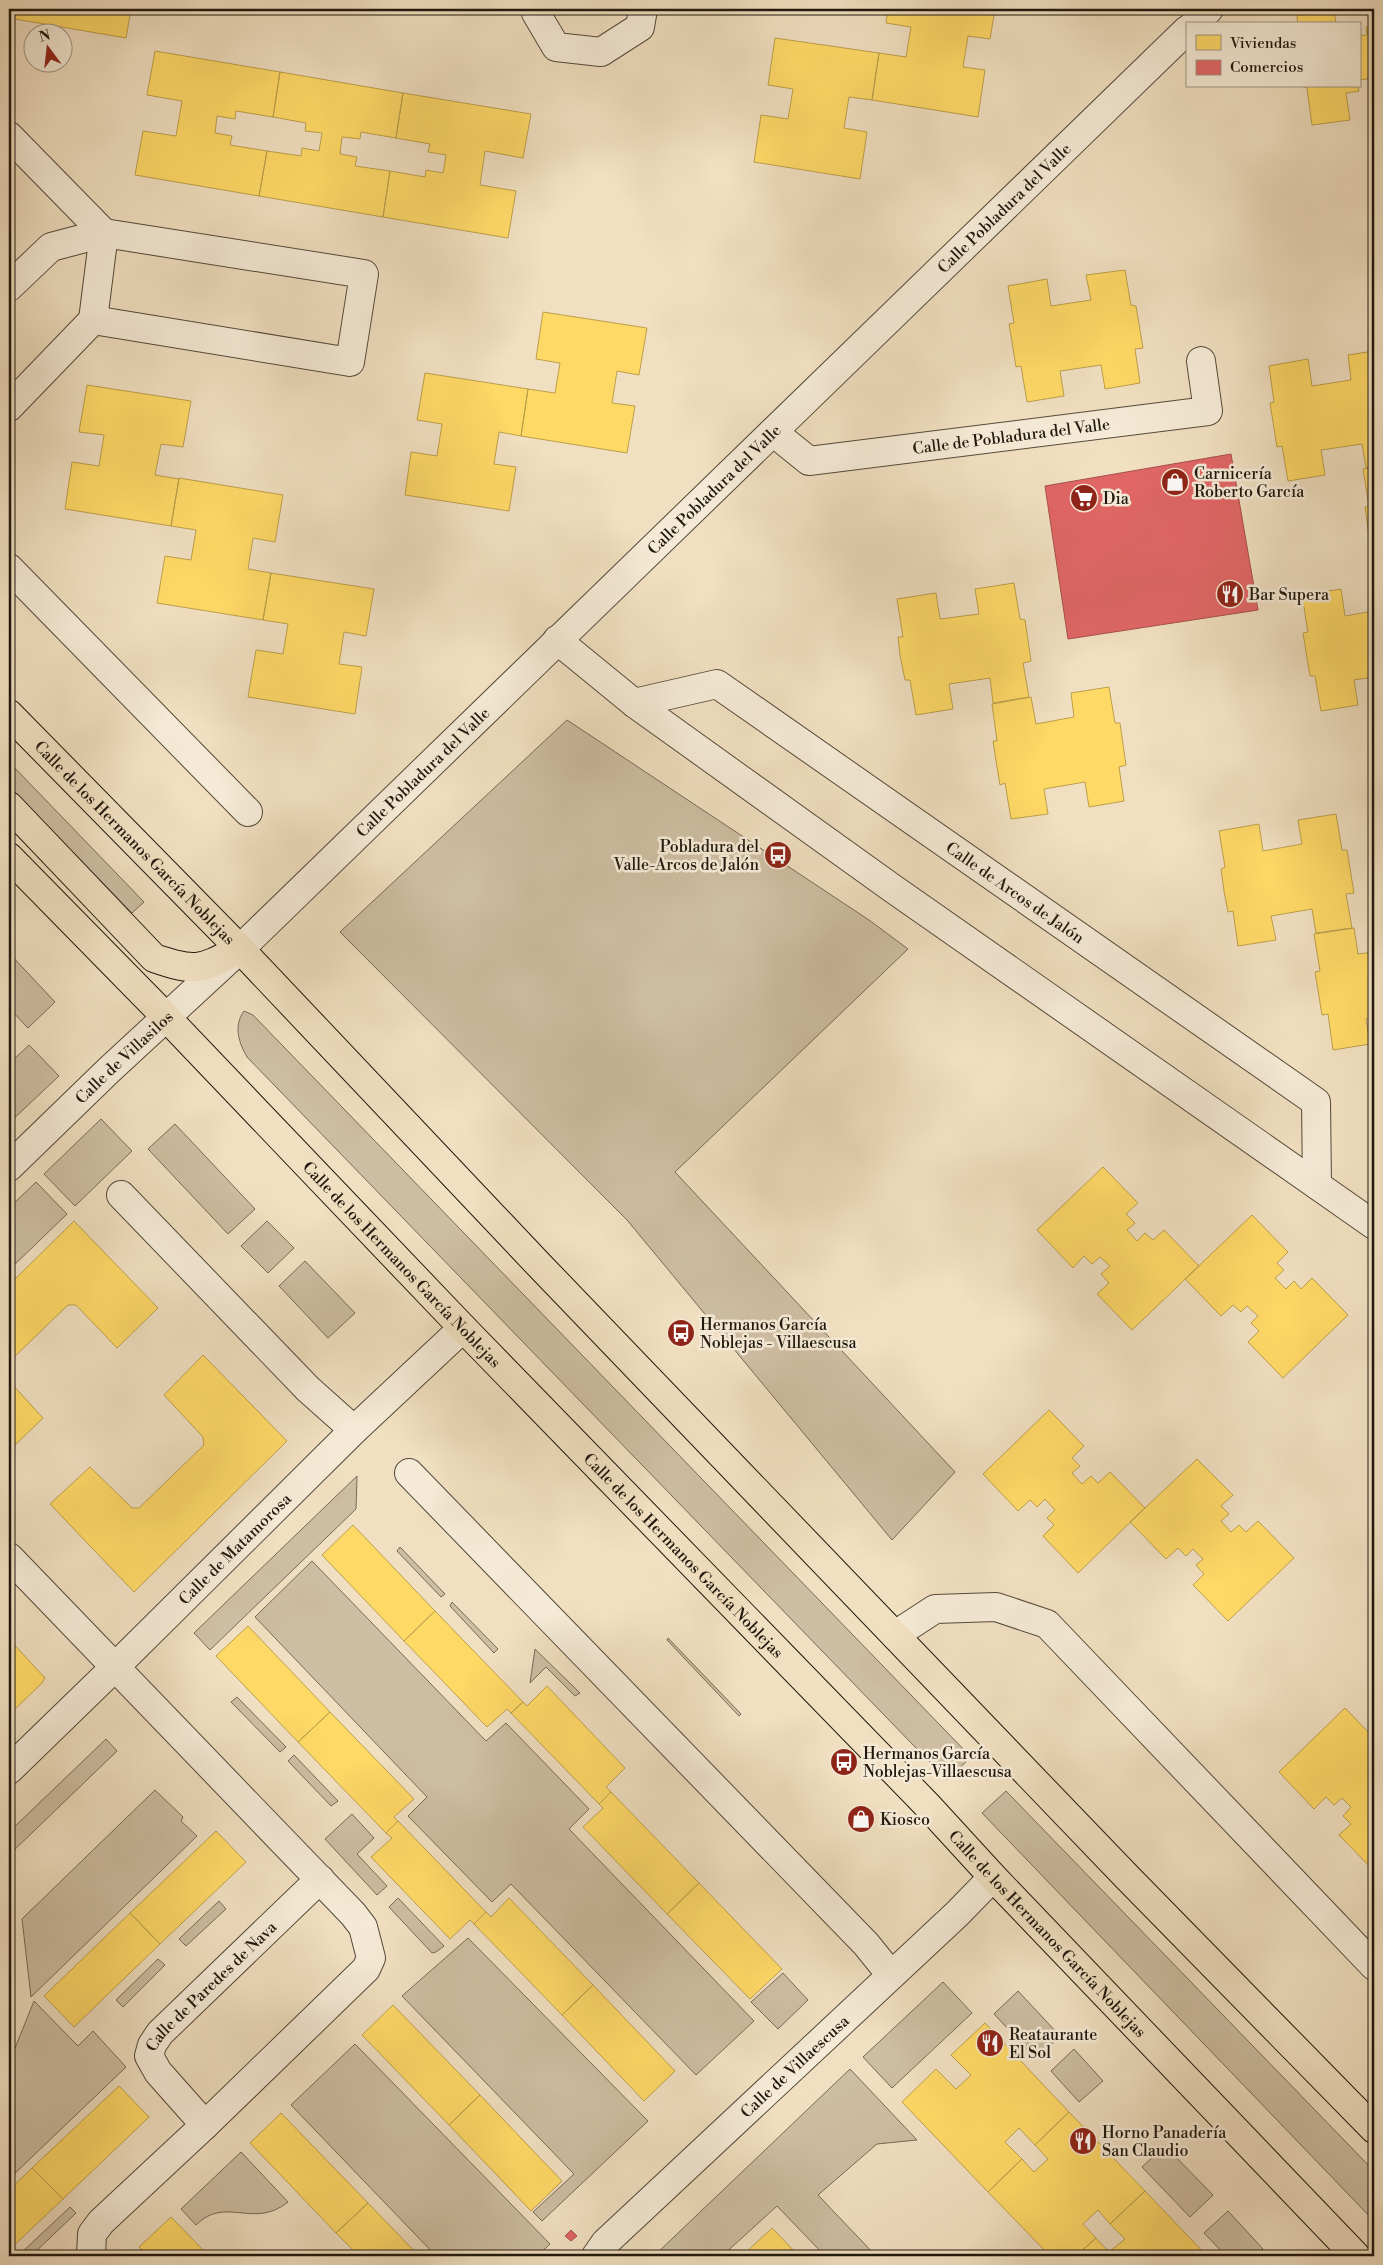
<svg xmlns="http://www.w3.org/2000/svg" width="1383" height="2265" font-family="'Libre Bodoni',serif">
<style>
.green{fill:#cdbda2;stroke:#766a58}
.homes{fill:#ffd966;stroke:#bc9f4c}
.shops{fill:#e06666;stroke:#a64f4c}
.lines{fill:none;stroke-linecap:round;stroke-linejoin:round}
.minor-casing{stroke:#544a3a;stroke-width:30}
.major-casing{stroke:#20180e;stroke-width:30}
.minor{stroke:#f5ead6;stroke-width:28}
.major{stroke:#f0dfc0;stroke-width:28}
.labels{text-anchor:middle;stroke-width:5;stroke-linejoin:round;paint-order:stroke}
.street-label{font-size:16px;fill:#20180e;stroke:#f5ead6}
.poi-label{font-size:16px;fill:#20180e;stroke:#f5ead6;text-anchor:start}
</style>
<rect width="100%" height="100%" fill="#f0dfc0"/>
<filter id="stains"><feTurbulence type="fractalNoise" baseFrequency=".004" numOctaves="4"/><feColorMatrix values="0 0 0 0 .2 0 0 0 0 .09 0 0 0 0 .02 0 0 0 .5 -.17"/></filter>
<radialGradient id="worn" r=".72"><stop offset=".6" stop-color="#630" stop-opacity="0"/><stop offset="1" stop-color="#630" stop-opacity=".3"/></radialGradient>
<path class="green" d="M567 720 869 920 908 949 675 1172 955 1472 892 1540 627 1220 340 932Z
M9 762 144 902 132 913 9 786Z
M9 953 55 1002 28 1028 9 1008Z
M244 1011 253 1015 971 1757 947 1780 247 1057C239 1043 233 1026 244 1011Z
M29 1045 59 1076 9 1123V1064Z
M101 1119 132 1151 75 1206 44 1174Z
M175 1124 255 1209 228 1234 148 1149Z
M36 1182 67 1214 9 1270V1208Z
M267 1221 294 1248 268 1273 241 1246Z
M305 1261 355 1313 328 1338 279 1286Z
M357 1476 356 1509 210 1650 194 1633Z
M400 1547 445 1594 441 1597 397 1551Z
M312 1561 486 1741 506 1723 589 1809 569 1829 754 2021 696 2075 511 1884 492 1902 408 1816 427 1797 255 1617Z
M452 1602 498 1649 494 1653 450 1606Z
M668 1638 741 1714 739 1716 667 1640Z
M535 1649 580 1693 575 1696 546 1667 530 1683Z
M237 1697 286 1747 280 1752 231 1702Z
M106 1739 117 1751 9 1855V1832Z
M294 1755 338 1801 331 1806 288 1761Z
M155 1790 183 1817 181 1821 197 1836 31 1997 22 1919Z
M1006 1791 1374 2171V2221L982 1813Z
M352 1814 374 1838 357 1854 387 1886 377 1895 325 1839Z
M398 1898 444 1946 436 1952 432 1953 389 1907Z
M219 1901 226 1909 186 1946 179 1939Z
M468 1938 648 2121 542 2221 533 2212 574 2174 402 1996Z
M158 1959 165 1965 123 2007 116 2000Z
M783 1973 808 2000 778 2029 751 2002Z
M943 1982 972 2013 892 2088 863 2057Z
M1018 1991 1060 2036 1036 2059 994 2014Z
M34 2001 78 2046 93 2031 126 2067 9 2179V2063Z
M355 2044 550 2244 537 2256H436L291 2105Z
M1074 2049 1103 2081 1079 2102 1051 2071Z
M850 2069 917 2140 877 2144 818 2195 876 2256H825L777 2206 722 2256H654Z
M1165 2146 1213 2195 1190 2217 1142 2167Z
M241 2152 288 2202C253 2230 226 2195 196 2225L181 2209Z
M70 2207 76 2213 31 2256 19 2255Z
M1228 2211 1263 2249 1255 2256H1226L1204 2233Z"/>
<path class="homes" d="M9 9H131L126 38 9 18Z
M888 9H995L990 39 968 36 963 67 985 70 978 117 872 100 879 53 906 57 911 27 886 23Z
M1296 9H1334L1336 24H1298Z
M1374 26V85L1373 78 1359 80V36L1367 35 1366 27Z
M775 38 879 53 872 100 849 97 844 128 867 132 860 179 754 162 761 115 788 119 793 89 768 85Z
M155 51 280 72 273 117 236 111 235 119 217 116 215 133 232 136 230 145 267 151 259 196 135 175 143 131 176 136 182 101 147 95Z
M280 72 403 93 396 138 361 132 360 139 342 137 340 154 357 157 355 166 390 171 383 217 259 196 267 151 301 156 302 148 319 151 322 133 305 131 306 123 273 117Z
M1301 86H1358L1359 91 1346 93 1350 120 1312 125 1307 88Z
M403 93 531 114 523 158 485 151 480 185 516 191 508 238 383 217 390 171 425 177 426 170 443 173 446 155 428 152 430 144 396 138Z
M1125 270 1131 305 1136 306 1143 348 1135 349 1140 383 1105 389 1101 365 1060 371 1064 396 1027 402 1021 366 1016 367 1012 342 1009 324 1014 323 1008 286 1047 279 1051 306 1091 300 1086 275Z
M543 312 647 328 639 375 617 371 612 403 635 406 627 453 521 436 528 389 555 393 560 363 536 359Z
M1374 351V467L1366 468 1362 444 1321 450 1325 475 1288 481 1282 446 1277 447 1270 403 1274 402 1269 366 1308 359 1312 386 1351 380 1348 355Z
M425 373 528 389 521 436 499 432 494 464 516 467 509 511 405 495 411 452 437 456 442 424 417 420Z
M87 385 191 401 183 447 161 444 155 475 179 479 171 526 65 509 72 462 99 466 104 435 79 432Z
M1374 467V550H1371L1365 507 1369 506 1363 469Z
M179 478 283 495 275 542 253 538 248 569 271 573 263 620 157 603 165 556 191 560 196 530 171 526Z
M271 573 374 589 366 636 344 632 339 664 362 667 355 714 248 697 256 650 283 654 288 624 263 620Z
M1014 583 1020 619 1025 620 1031 661 1023 663 1029 697 993 703 990 678 949 684 953 709 916 715 910 680H905L900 655 898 637H903L897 599 936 593 940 619 979 614 975 589Z
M1341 589 1345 616 1374 611V677L1354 680 1358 705 1321 711 1315 676H1310L1303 633 1308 632 1302 595Z
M1109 687 1115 723H1120L1126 765 1119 767 1124 801 1089 807 1085 782 1044 789 1048 814 1011 819 1005 783 1000 785 996 761 993 741H997L992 704 1031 697 1036 724 1074 717 1071 693Z
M1336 814 1342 850H1347L1354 893 1346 894 1352 928 1316 933 1312 909 1271 916 1276 940 1238 946 1233 911 1228 912 1224 891 1221 869 1225 867 1219 831 1259 824 1263 851 1302 844 1298 820Z
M1354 928 1358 954 1374 952V1018L1366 1019 1370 1044 1333 1050 1328 1014 1322 1015 1315 972 1320 971 1314 934Z
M1103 1167 1138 1203 1126 1214 1135 1223 1127 1230 1137 1241 1145 1233 1153 1240 1164 1230 1199 1266 1132 1330 1097 1294 1109 1283 1101 1274 1110 1266 1100 1257 1092 1264 1084 1256 1073 1268 1037 1230Z
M1252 1215 1288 1252 1277 1263 1284 1270 1275 1278 1286 1289 1294 1281 1301 1289 1312 1278 1348 1315 1283 1378 1248 1342 1259 1331 1251 1323 1258 1316 1247 1306 1241 1312 1233 1305 1221 1316 1185 1279Z
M74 1221 158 1308 117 1348 76 1305H68L9 1362V1285Z
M203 1355 287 1441 134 1592 50 1504 90 1467 132 1508H139L204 1445 203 1437 164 1395Z
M9 1381 43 1418 9 1451Z
M1049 1410 1084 1446 1072 1458 1080 1466 1072 1473 1082 1484 1091 1476 1098 1483 1110 1472 1145 1508 1078 1573 1043 1536 1054 1525 1047 1518 1055 1510 1045 1499 1037 1507 1030 1500 1018 1511 983 1474Z
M1197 1459 1233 1495 1221 1506 1229 1514 1221 1521 1231 1532 1239 1525 1246 1532 1258 1521 1294 1558 1228 1621 1193 1585 1204 1574 1196 1565 1203 1559 1193 1549 1186 1556 1178 1548 1166 1559 1130 1522Z
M353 1525 435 1611 404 1641 322 1555Z
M435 1611 523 1702 511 1713 507 1709 487 1727 404 1641Z
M248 1626 330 1712 298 1742 216 1656Z
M9 1639 45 1678 42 1683 9 1715Z
M547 1686 625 1768 606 1787 611 1792 599 1804 511 1713 523 1702 527 1706Z
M1345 1708 1374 1738V1750L1368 1756 1374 1762V1766L1369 1771 1374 1777V1871L1339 1835 1351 1824 1343 1816 1351 1807 1342 1798 1334 1805 1326 1797 1314 1809 1279 1772Z
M330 1712 414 1799 394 1817 398 1821 386 1833 298 1742Z
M611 1792 699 1883 667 1914 583 1827 603 1808 599 1804Z
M398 1821 486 1912 474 1924 470 1920 450 1939 371 1857 392 1838 386 1833Z
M216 1831 246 1862 160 1944 130 1913Z
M699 1883 782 1969 750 1999 667 1914Z
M509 1898 593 1985 562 2015 474 1924 486 1912 491 1917Z
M130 1913 160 1944 74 2027 44 1996Z
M593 1985 675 2071 644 2101 562 2015Z
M393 2005 480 2095 449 2125 362 2035Z
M985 2023 1069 2112 1035 2145 1019 2128 1005 2142 1022 2159 988 2192 902 2102 936 2069 956 2089 971 2075 951 2055Z
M119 2086 149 2117 63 2199 32 2168Z
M480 2095 562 2181 531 2211 449 2125Z
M1069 2112 1145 2191 1110 2224 1098 2210 1083 2224 1096 2238 1076 2256H1050L988 2192 1022 2159 1034 2172 1048 2159 1035 2145Z
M281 2113 368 2203 336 2233 250 2143Z
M32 2168 63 2199 9 2250V2190Z
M1145 2191 1207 2256H1076L1096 2238 1109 2252 1125 2239 1110 2224Z
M368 2203 419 2256H359L336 2233Z
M171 2217 209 2256H148L139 2247Z
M772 2228 799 2256H742Z"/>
<path class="shops" d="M1231 454 1258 610 1068 639 1045 486Z
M860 1810 871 1822 862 1829 852 1817Z
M571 2230 577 2236 571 2241 565 2236Z"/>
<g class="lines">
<g class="minor-casing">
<g id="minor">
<path d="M537 9 536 13 556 47 601 52 640 27 643 9"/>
<path d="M1194 24 1209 9"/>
<path d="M9 136 104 233 93 320"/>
<path d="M9 287 51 247 104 233 364 274 350 362 93 320 9 407"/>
<path id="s1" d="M773 432 809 461 1208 411 1201 361"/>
<path d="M9 568 248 812"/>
<path d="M557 640 634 703 892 888 1374 1225"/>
<path id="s2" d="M634 703 717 684 1316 1102 1317 1185"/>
<path id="s3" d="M9 1167 109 1070 240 949 1187 30"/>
<path d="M121 1195 308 1389 354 1430"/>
<path d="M409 1473 866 1944 891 1975"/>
<path d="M9 1557 353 1914 363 1927 371 1958 366 1969 205 2125 101 2222 92 2234 91 2256"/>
<path d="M895 1635 935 1609 996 1607 1047 1624 1374 1966"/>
<path id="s4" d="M9 1770 114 1668 354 1430 463 1328"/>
<path id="s5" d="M205 2125 158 2072 149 2056 152 2045 160 2033 320 1879"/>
<path id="s6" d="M596 2256 605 2243 957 1914 993 1877"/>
</g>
</g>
<g class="major-casing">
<g id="major">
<path id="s7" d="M9 714 240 949 541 1267 1128 1878 1374 2129"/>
<path d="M9 806 154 958C197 973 201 969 240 949"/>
<path id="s8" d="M9 857 166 1017 463 1328 927 1805 993 1877 1356 2256"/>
</g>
</g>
<use href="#minor" class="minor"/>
<use href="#major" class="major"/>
</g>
<defs>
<g id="shop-disc" transform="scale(1.4375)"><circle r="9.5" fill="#8f2418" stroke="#f5ead6"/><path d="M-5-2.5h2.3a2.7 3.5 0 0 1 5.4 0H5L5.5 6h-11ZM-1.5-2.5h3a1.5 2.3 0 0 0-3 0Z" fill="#fff"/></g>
<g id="supermarket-disc" transform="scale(1.4375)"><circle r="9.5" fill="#8f2418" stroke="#f5ead6"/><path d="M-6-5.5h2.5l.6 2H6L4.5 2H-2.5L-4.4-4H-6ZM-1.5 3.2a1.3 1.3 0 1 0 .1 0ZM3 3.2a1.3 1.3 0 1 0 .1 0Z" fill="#fff"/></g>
<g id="restaurant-disc" transform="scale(1.4375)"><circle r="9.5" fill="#8f2418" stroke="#f5ead6"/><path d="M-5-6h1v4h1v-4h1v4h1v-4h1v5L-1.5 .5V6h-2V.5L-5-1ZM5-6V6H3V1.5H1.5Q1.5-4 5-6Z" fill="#fff"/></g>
<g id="bus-disc" transform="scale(1.4375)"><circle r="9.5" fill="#8f2418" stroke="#f5ead6"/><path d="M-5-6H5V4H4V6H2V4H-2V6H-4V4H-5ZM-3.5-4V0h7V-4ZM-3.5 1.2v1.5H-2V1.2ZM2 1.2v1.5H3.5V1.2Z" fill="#fff"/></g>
</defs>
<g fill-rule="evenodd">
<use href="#shop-disc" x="1175" y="482"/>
<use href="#supermarket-disc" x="1084" y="498"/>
<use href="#restaurant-disc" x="1230" y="594"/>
<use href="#bus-disc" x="778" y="855"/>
<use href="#bus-disc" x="681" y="1333"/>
<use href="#bus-disc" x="844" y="1762"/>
<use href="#shop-disc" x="861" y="1819"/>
<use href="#restaurant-disc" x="990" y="2043"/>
<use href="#restaurant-disc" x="1083" y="2141"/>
</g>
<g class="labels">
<g class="street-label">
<text dy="6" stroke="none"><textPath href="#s3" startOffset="1382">Calle Pobladura del Valle</textPath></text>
<text dy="6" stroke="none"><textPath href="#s1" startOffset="250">Calle de Pobladura del Valle</textPath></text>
<text dy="6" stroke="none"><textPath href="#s3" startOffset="978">Calle Pobladura del Valle</textPath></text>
<text dy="6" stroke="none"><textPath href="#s3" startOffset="572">Calle Pobladura del Valle</textPath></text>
<text dy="6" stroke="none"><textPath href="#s7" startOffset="180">Calle de los Hermanos García Noblejas</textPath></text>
<text dy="6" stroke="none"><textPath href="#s2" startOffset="449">Calle de Arcos de Jalón</textPath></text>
<text dy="6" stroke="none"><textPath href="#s3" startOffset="159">Calle de Villasilos</textPath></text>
<text dy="6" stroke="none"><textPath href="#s8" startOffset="566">Calle de los Hermanos García Noblejas</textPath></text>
<text dy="6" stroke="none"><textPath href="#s4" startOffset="316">Calle de Matamorosa</textPath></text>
<text dy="6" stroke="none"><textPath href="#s8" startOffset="971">Calle de los Hermanos García Noblejas</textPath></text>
<text dy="6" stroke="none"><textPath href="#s8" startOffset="1496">Calle de los Hermanos García Noblejas</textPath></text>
<text dy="6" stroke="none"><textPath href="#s5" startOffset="184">Calle de Paredes de Nava</textPath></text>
<text dy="6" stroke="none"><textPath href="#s6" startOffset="275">Calle de Villaescusa</textPath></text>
</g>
<g class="poi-label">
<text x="1194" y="479">Carnicería<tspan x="1194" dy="18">Roberto García</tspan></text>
<text x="1103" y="504">Dia</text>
<text x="1249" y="600">Bar Supera</text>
<text x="759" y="852" text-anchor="end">Pobladura del<tspan x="759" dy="18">Valle-Arcos de Jalón</tspan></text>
<text x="700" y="1330">Hermanos García<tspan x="700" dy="18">Noblejas - Villaescusa</tspan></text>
<text x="863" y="1759">Hermanos García<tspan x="863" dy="18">Noblejas-Villaescusa</tspan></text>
<text x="880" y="1825">Kiosco</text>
<text x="1009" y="2040">Reataurante<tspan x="1009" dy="18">El Sol</tspan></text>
<text x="1102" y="2138">Horno Panadería<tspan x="1102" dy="18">San Claudio</tspan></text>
</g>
</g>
<rect width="1383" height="2265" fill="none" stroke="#f0dfc0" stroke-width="30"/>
<rect x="10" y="10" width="1363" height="2245" fill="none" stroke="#20180e" stroke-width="2.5"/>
<rect x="15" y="15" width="1353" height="2235" fill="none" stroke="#20180e"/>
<rect x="1186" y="22" width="175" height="65" fill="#f5ead6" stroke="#a09686"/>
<rect x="1196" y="35" width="25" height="15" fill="#ffd966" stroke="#a09686"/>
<text x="1230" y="48" font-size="15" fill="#20180e">Viviendas</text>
<rect x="1196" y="60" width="25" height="15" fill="#e06666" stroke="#a09686"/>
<text x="1230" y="72" font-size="15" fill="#20180e">Comercios</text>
<g transform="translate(48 48) rotate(345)"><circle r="24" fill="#f5ead6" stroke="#a09686"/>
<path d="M0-4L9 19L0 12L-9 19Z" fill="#8f2418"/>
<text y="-8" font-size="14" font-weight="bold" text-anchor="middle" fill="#20180e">N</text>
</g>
<rect width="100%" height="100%" filter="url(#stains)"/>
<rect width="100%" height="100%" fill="url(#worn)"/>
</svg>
